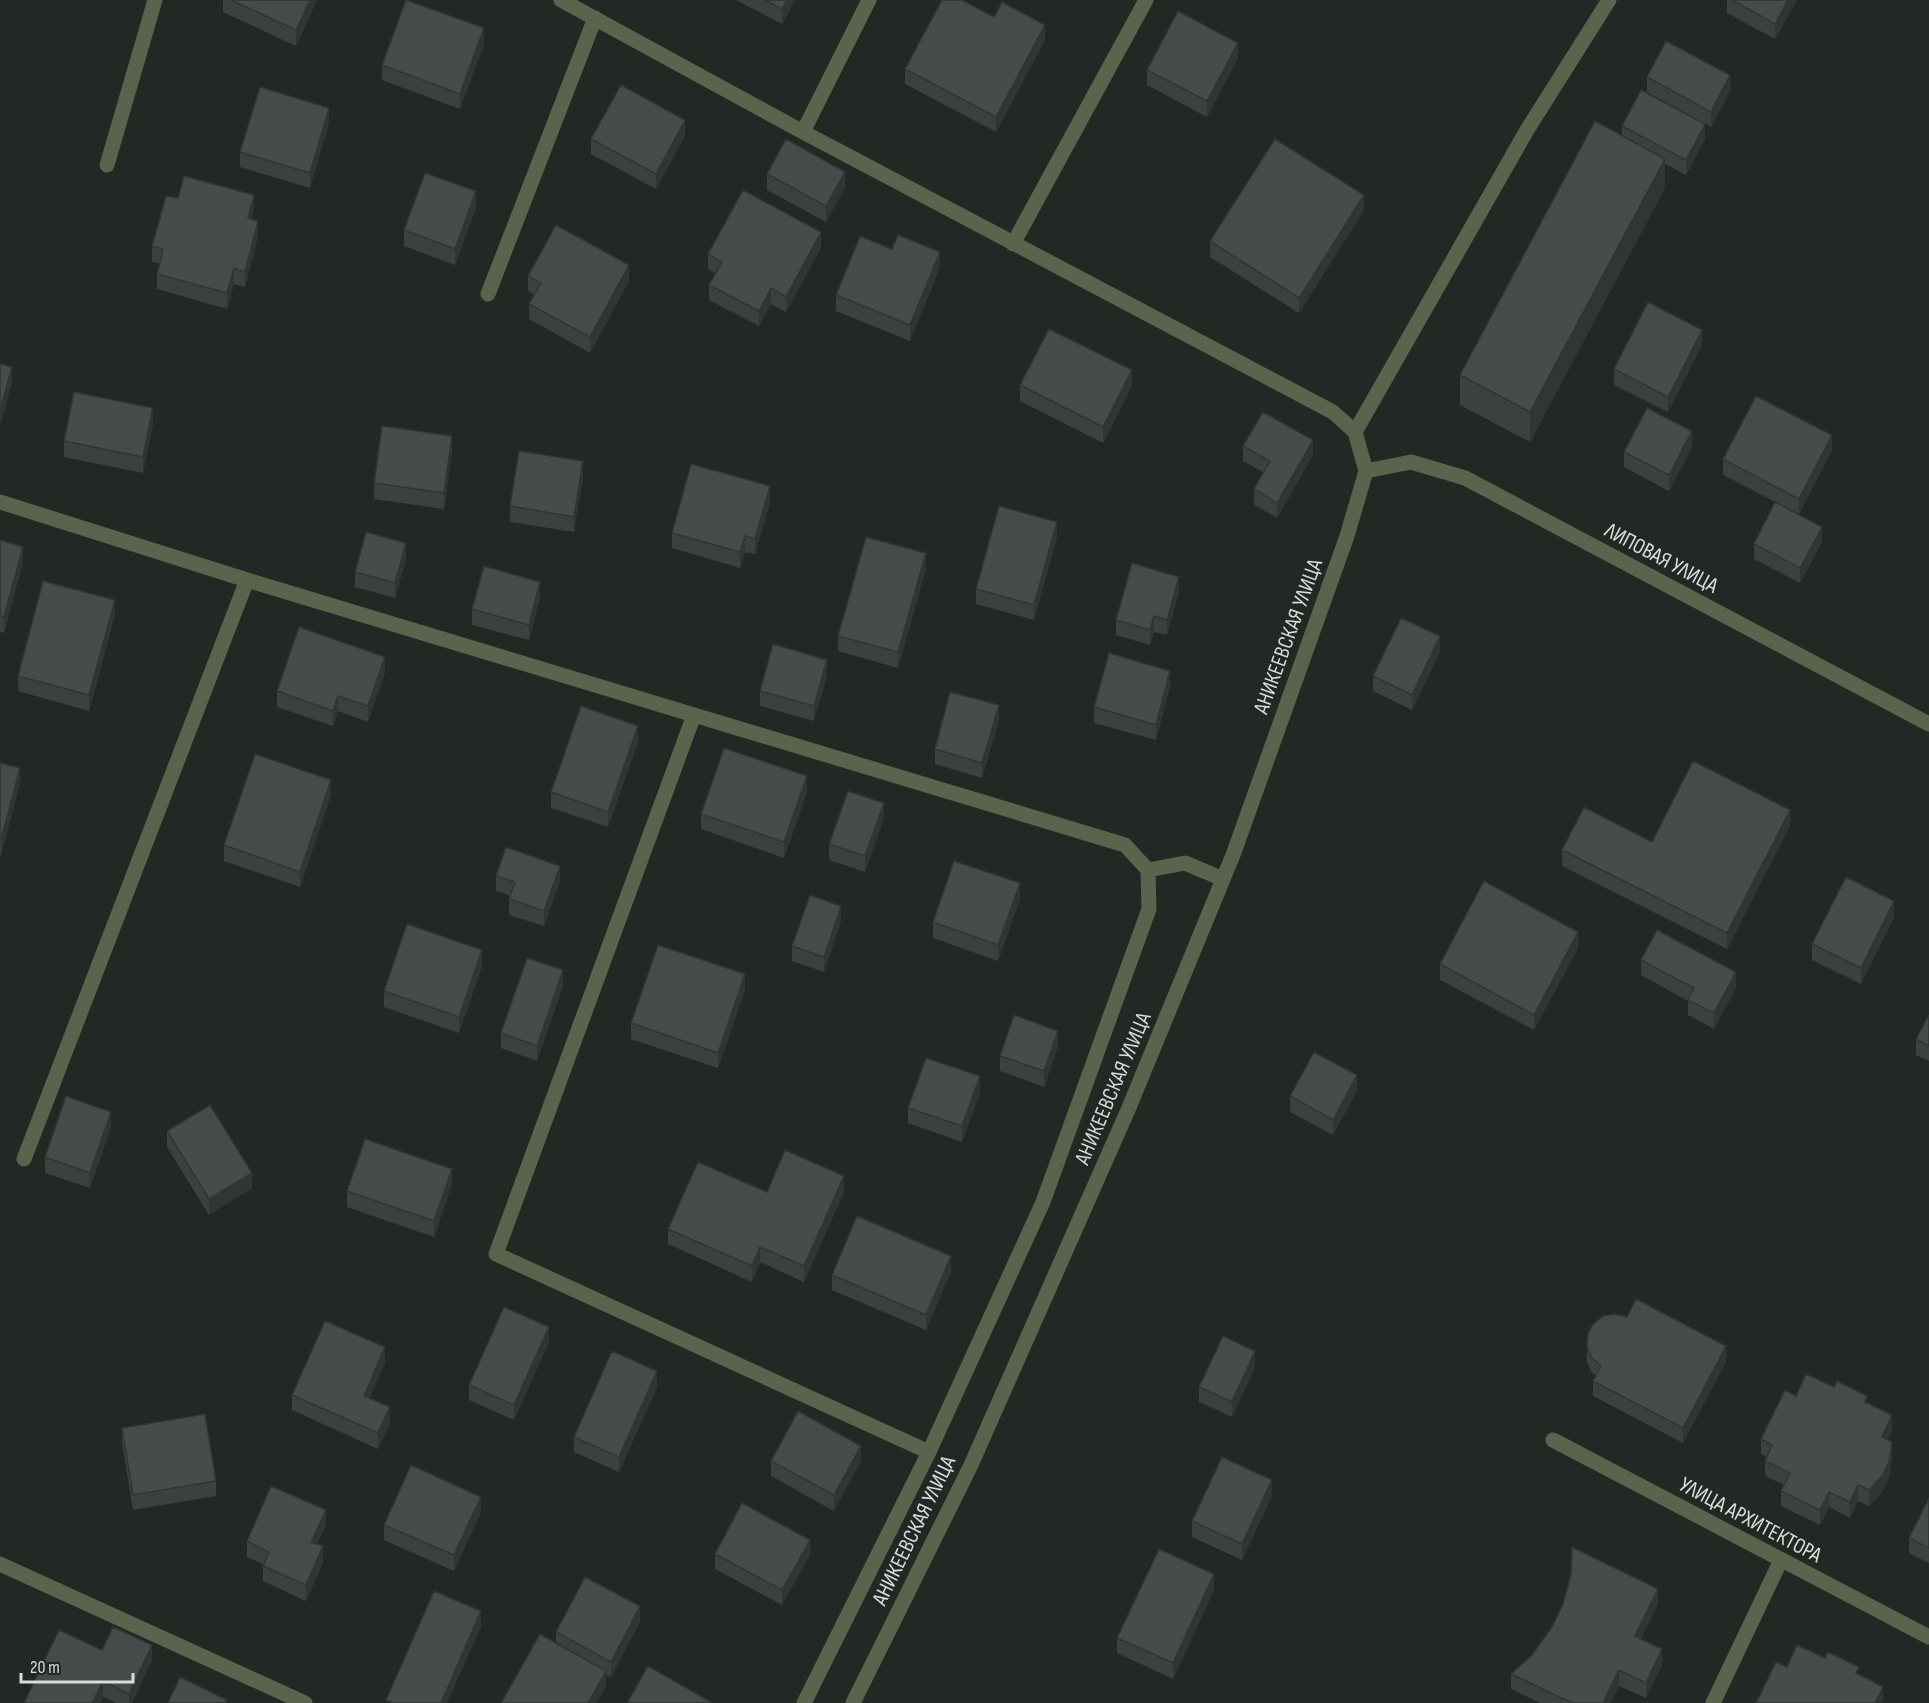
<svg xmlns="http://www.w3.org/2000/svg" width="1929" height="1703" font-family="'Sofia Sans Condensed',sans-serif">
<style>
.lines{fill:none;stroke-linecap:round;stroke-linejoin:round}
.minor{stroke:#5a644c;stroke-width:15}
.wall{fill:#3c4140}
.shaded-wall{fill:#313534}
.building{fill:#464c4b;stroke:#313534;stroke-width:1.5}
.labels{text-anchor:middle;stroke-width:6;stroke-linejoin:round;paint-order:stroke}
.street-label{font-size:22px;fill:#dadddb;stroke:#232824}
</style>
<rect width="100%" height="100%" fill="#232824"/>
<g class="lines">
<path class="minor" d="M561 0 803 132 1333 412 1355 432 1366 471
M803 132 869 0
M107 165 155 0
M1013 244 1146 0
M488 294 595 18
M1355 432 1527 130 1609 0
M1366 471 1411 462 1465 478 1929 724
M0 502 247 580 1125 845 1148 870 1149 909 1043 1202 929 1452 804 1703
M694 715 496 1254 929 1452
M1148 870 1185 863 1223 879
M24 1159 247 580
M1553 1440 1929 1637
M0 1564 305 1703
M853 1703 971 1465 1128 1110 1233 855 1347 536 1366 471
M1713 1703 1781 1560"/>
</g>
<path class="wall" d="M223 0H317L296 46 223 12Z
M736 0H795L782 24Z
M1727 0H1797L1775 39 1727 13Z
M994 17 1045 40 996 132 905 84V69Z
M484 44 460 109 382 80V65Z
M1238 58 1207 117 1147 85V70Z
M1647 77 1730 91 1711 127 1647 92Z
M329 123 310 188 240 167V152Z
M1622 126 1705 139 1686 175 1665 164V188L1530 442 1460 405V375L1622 136Z
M685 136 656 189 591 154V139Z
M767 174 845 188 826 222 767 190Z
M178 198 254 210 251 219 258 236 245 287 234 284 227 309 157 289V274L160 264 152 262V246Z
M476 207 455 265 404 246V230Z
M1364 210 1299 313 1210 257V241Z
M821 248 786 312 771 304 759 326 709 300V285L716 274 708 269V254Z
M892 249 940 267 910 341 836 311V295Z
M528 276 629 281 590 353 529 319V304L534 295 528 291Z
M1702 345 1668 412 1614 385V369Z
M1020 385 1132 386 1103 443 1020 401Z
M153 424 143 473 64 457V441Z
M1243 446 1313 455 1277 518 1254 505V489L1263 472 1243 461Z
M1692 447 1669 491 1624 467V452Z
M1832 450 1799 514 1723 475V459Z
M452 452 444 509 374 499V483Z
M583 477 574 532 510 522V506Z
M770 502 755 554 745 552 740 568 672 548V533Z
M1057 538 1034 620 976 604V589Z
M0 540 23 562 4 633 0 632Z
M1822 542 1800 583 1754 559V544Z
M406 559 395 598 355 587V572Z
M926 569 898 668 838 651V636Z
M1179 592 1167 635 1154 632 1150 645 1116 635V620Z
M540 597 529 640 472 625V609Z
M115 615 89 711 18 691V676Z
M1440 652 1412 710 1373 691V676Z
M385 672 368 722 338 711 333 726 277 707V691Z
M827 675 814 721 760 706V691Z
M1170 686 1156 740 1094 723V707Z
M999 720 982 778 935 764V749Z
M638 742 608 827 551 808V792Z
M0 763 20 783 1 855H0Z
M807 792 784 858 701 829V814Z
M331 795 300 887 224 861V845Z
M884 818 865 872 829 860V844Z
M1790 826 1727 949 1562 866V850L1652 842Z
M496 876 560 881 544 926 509 915V899L511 896 496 891Z
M1020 899 998 961 933 938V922Z
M1894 917 1861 984 1812 960V944Z
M841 921 824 972 792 961V946Z
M1578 948 1534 1030 1440 980V964Z
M1641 960 1736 988 1714 1029 1688 1015V1001L1641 975Z
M482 966 459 1033 384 1007V991Z
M563 986 537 1061 501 1048V1033Z
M745 990 718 1068 631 1039V1023Z
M1929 1015V1061L1916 1055V1039Z
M1058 1046 1044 1087 1000 1071V1056Z
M1357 1091 1333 1135 1290 1112V1096Z
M980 1092 962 1142 908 1123V1108Z
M111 1127 90 1188 45 1173V1157Z
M167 1131 252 1188 209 1215 167 1147Z
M452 1184 434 1237 347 1207V1191Z
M767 1192H844L804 1282 760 1262 752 1282 668 1244V1229Z
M951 1272 926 1330 832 1290V1275Z
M549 1342 514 1420 469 1400V1385Z
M1587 1347 1726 1362 1683 1443 1593 1396V1381L1596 1376 1592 1373 1587 1362Z
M385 1363 369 1398 390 1423 378 1449 292 1410V1395Z
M1255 1367 1232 1417 1199 1402V1387Z
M657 1387 619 1472 574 1452V1437Z
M1796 1396 1867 1403 1892 1431 1888 1440 1892 1458 1889 1477 1882 1492 1869 1506 1858 1501 1850 1518 1829 1507 1820 1525 1781 1506V1491L1784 1485 1765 1476V1461L1767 1457 1761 1454V1439Z
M122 1428 216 1481V1496L133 1510 122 1443Z
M771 1461H861L834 1511 771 1476Z
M1272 1496 1242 1560 1192 1537V1521Z
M1929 1498V1563L1909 1553V1538Z
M481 1512 454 1571 384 1540V1525Z
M326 1525 317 1544 323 1562 306 1601 263 1581V1564L247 1557V1541Z
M715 1554 810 1555 782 1605 715 1569Z
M1214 1590 1173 1679 1117 1653V1638Z
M1658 1604 1641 1639 1662 1665 1646 1698 1619 1686 1610 1703H1540L1511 1689V1674Z
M640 1622 611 1677 606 1675V1687L556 1643V1632Z
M102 1650 152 1660 132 1703H116L103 1697Z"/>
<path class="shaded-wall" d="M310 0H317L296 46V30Z
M787 0H795L782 24V9Z
M1788 0H1797L1775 39V24Z
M1045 25V40L996 132V117Z
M484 28V44L460 109V94Z
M1238 43V58L1207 117V101Z
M1730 75V91L1711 127V112Z
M329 108V123L310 188V173Z
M685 120V136L656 189V174Z
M1705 124V139L1686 175V160Z
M1665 159V188L1530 442V412Z
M845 172V188L826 222V206Z
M476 191V207L455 265V249Z
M254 195V210L248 233V218Z
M1364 195V210L1299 313V298Z
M258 221V236L245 287V272Z
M821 232V248L786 312V297Z
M940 252V267L910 341V325Z
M629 265V281L590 353V337Z
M234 268V284L227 309V293Z
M771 288V304L759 326V311Z
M1702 330V345L1668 412V397Z
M12 367V383L0 427V411Z
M1132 370V386L1103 443V427Z
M153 408V424L143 473V457Z
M1692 431V447L1669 491V475Z
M1832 435V450L1799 514V499Z
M452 436V452L444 509V493Z
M1313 440V455L1277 518V503Z
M583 461V477L574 532V517Z
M770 486V502L755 554V539Z
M1057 522V538L1034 620V605Z
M1822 527V542L1800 583V568Z
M745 536V552L740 568V552Z
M406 543V559L395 598V583Z
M23 547V562L4 633V617Z
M926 553V569L898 668V652Z
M1179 577V592L1167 635V620Z
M540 582V597L529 640V625Z
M115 600V615L89 711V695Z
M1154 616V632L1150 645V630Z
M1440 636V652L1412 710V695Z
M385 657V672L368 722V706Z
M827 660V675L814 721V706Z
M1170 671V686L1156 740V725Z
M338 696V711L333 726V711Z
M999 705V720L982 778V763Z
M638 726V742L608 827V812Z
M20 768V783L1 855V840Z
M807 776V792L784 858V842Z
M331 780V795L300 887V872Z
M884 803V818L865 872V856Z
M1790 810V826L1727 949V933Z
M560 866V881L544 926V911Z
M1020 883V899L998 961V945Z
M1894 901V917L1861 984V968Z
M841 906V921L824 972V957Z
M1578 932V948L1534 1030V1015Z
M482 950V966L459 1033V1017Z
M563 970V986L537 1061V1046Z
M1736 972V988L1714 1029V1013Z
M745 974V990L718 1068V1053Z
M1058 1031V1046L1044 1087V1071Z
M1357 1075V1091L1333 1135V1120Z
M980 1076V1092L962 1142V1126Z
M111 1112V1127L90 1188V1173Z
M452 1169V1184L434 1237V1221Z
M252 1173V1188L209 1215V1199Z
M844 1176V1192L804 1282V1266Z
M760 1247V1262L752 1282V1266Z
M951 1256V1272L926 1330V1315Z
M549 1327V1342L514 1420V1405Z
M1726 1346V1362L1683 1443V1428Z
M385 1347V1363L364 1411V1396Z
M1255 1351V1367L1232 1417V1402Z
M657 1371V1387L619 1472V1457Z
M390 1407V1423L378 1449V1433Z
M1892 1415V1431L1882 1452V1437Z
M1892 1442V1458L1889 1477 1882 1492 1869 1506V1490Z
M861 1446V1461L834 1511V1495Z
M1272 1480V1496L1242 1560V1544Z
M1858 1485V1501L1850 1518V1502Z
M1829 1492V1507L1820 1525V1510Z
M481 1497V1512L454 1571V1555Z
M326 1510V1525L311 1557V1542Z
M810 1540V1555L782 1605V1590Z
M323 1546V1562L306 1601V1585Z
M1214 1574V1590L1173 1679V1663Z
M1658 1589V1604L1635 1652V1636Z
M640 1606V1622L611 1677V1662Z
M481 1611V1627L447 1703H441Z
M152 1645V1660L132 1703H129V1694Z
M1662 1649V1665L1646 1698V1683Z
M1619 1670V1686L1610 1703H1603Z
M606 1671V1687L597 1703H588Z
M103 1681V1697L100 1703H92Z
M1883 1687V1702L1875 1703Z"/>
<path class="building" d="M231 0H310L296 30Z
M406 0 484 28 460 94 382 65Z
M765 0H787L782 9Z
M942 0H962L994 17 1002 2 1045 25 996 117 905 69Z
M1732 0H1788L1775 24Z
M1178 11 1238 43 1207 101 1147 70Z
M1666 41 1730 75 1711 112 1647 77Z
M621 85 685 120 656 174 591 139Z
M260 87 329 108 310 173 240 152Z
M1641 90 1705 124 1686 160 1622 126Z
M1595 121 1665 159 1530 412 1460 375Z
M786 139 845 172 826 206 767 174Z
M1275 139 1364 195 1299 298 1210 241Z
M425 173 476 191 455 249 404 230Z
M184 176 254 195 248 218 258 221 245 272 234 268 227 293 157 274 163 249 152 246 166 196 178 198Z
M743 190 821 232 786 297 771 288 759 311 709 285 722 262 708 254Z
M556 225 629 265 590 337 529 304 541 283 528 276Z
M898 235 940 252 910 325 836 295 860 236 892 249Z
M1648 302 1702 330 1668 397 1614 369Z
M1049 329 1132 370 1103 427 1020 385Z
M0 364 12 367 0 411Z
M74 392 153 408 143 457 64 441Z
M1756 396 1832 435 1799 499 1723 459Z
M1647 408 1692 431 1669 475 1624 452Z
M1263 412 1313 440 1277 503 1254 489 1270 461 1243 446Z
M382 426 452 436 444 493 374 483Z
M519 451 583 461 574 517 510 506Z
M691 464 770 486 755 539 745 536 740 552 672 533Z
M1775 502 1822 527 1800 568 1754 544Z
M999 506 1057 522 1034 605 976 589Z
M366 532 406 543 395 583 355 572Z
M866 537 926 553 898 652 838 636Z
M0 540 23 547 4 617 0 616Z
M1132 563 1179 577 1167 620 1154 616 1150 630 1116 620Z
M484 566 540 582 529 625 472 609Z
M43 581 115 600 89 695 18 676Z
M1401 618 1440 636 1412 695 1373 676Z
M299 627 385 657 368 706 338 696 333 711 277 691Z
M773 644 827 660 814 706 760 691Z
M1109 653 1170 671 1156 725 1094 707Z
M950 692 999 705 982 763 935 749Z
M581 706 638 726 608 812 551 792Z
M724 748 807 776 784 842 701 814Z
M255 754 331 780 300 872 224 845Z
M1693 761 1790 810 1727 933 1562 850 1584 807 1652 842Z
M0 763 20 768 1 840H0Z
M848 791 884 803 865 856 829 844Z
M506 847 560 866 544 911 509 899 515 882 496 876Z
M954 861 1020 883 998 945 933 922Z
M1846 877 1894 901 1861 968 1812 944Z
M1484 881 1578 932 1534 1015 1440 964Z
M810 895 841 906 824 957 792 946Z
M407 924 482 950 459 1017 384 991Z
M1657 930 1736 972 1714 1013 1688 1000 1694 988 1641 960Z
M658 945 745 974 718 1053 631 1023Z
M527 958 563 970 537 1046 501 1033Z
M1014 1015 1058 1031 1044 1071 1000 1056Z
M1929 1015V1046L1916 1039Z
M1314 1052 1357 1075 1333 1120 1290 1096Z
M926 1058 980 1076 962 1126 908 1108Z
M66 1096 111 1112 90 1173 45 1157Z
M210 1105 252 1173 209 1199 167 1131Z
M365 1139 452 1169 434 1221 347 1191Z
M785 1150 844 1176 804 1266 760 1247 752 1266 668 1229 698 1162 767 1192Z
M857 1216 951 1256 926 1315 832 1275Z
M1636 1299 1726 1346 1683 1428 1593 1381 1601 1366 1592 1358 1587 1347 1588 1334 1593 1324 1603 1316 1615 1314 1627 1317Z
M504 1307 549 1327 514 1405 469 1385Z
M325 1321 385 1347 364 1396 390 1407 378 1433 292 1395Z
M1223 1336 1255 1351 1232 1402 1199 1387Z
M612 1351 657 1371 619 1457 574 1437Z
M1806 1374 1834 1387 1837 1381 1867 1396 1865 1402 1892 1415 1882 1437 1892 1442 1889 1462 1882 1476 1869 1490 1858 1485 1850 1502 1829 1492 1820 1510 1781 1491 1790 1473 1765 1461 1772 1445 1761 1439 1785 1390 1796 1396Z
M798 1411 861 1446 834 1495 771 1461Z
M205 1414 216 1481 133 1495 122 1428Z
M1222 1457 1272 1480 1242 1544 1192 1521Z
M411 1465 481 1497 454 1555 384 1525Z
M271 1486 326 1510 311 1542 323 1546 306 1585 263 1566 269 1552 247 1541Z
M1929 1498V1548L1909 1538Z
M742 1503 810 1540 782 1590 715 1554Z
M1572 1547 1658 1589 1635 1636 1662 1649 1646 1683 1619 1670 1603 1703H1572L1511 1674 1532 1655 1552 1627 1563 1604 1571 1574Z
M1159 1549 1214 1574 1173 1663 1117 1638Z
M585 1577 640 1606 611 1662 556 1632Z
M434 1591 481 1611 441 1703H393L386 1700Z
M113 1627 152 1645 129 1694 103 1681 92 1703H24L59 1630 102 1650Z
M540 1634 606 1671 588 1703H501Z
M1797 1645 1825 1658 1828 1652 1859 1667 1856 1673 1883 1687 1875 1703H1756L1776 1662 1787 1667Z
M648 1666 711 1702V1703H627Z
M180 1677 227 1700 225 1703H168Z"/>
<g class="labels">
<g class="street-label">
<text transform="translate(1662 557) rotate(28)" y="8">ЛИПОВАЯ УЛИЦА</text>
<text transform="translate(1287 636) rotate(-70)" y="8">АНИКЕЕВСКАЯ УЛИЦА</text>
<text transform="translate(1112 1088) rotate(-67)" y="8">АНИКЕЕВСКАЯ УЛИЦА</text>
<text transform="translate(1751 1519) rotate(28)" y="8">УЛИЦА АРХИТЕКТОРА</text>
<text transform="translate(913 1530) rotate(-64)" y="8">АНИКЕЕВСКАЯ УЛИЦА</text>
</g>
</g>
<path d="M21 1673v9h112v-9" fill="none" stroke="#dadddb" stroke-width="3"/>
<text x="30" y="1673" font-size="18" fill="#dadddb" stroke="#232824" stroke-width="4.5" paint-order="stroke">20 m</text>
</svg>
